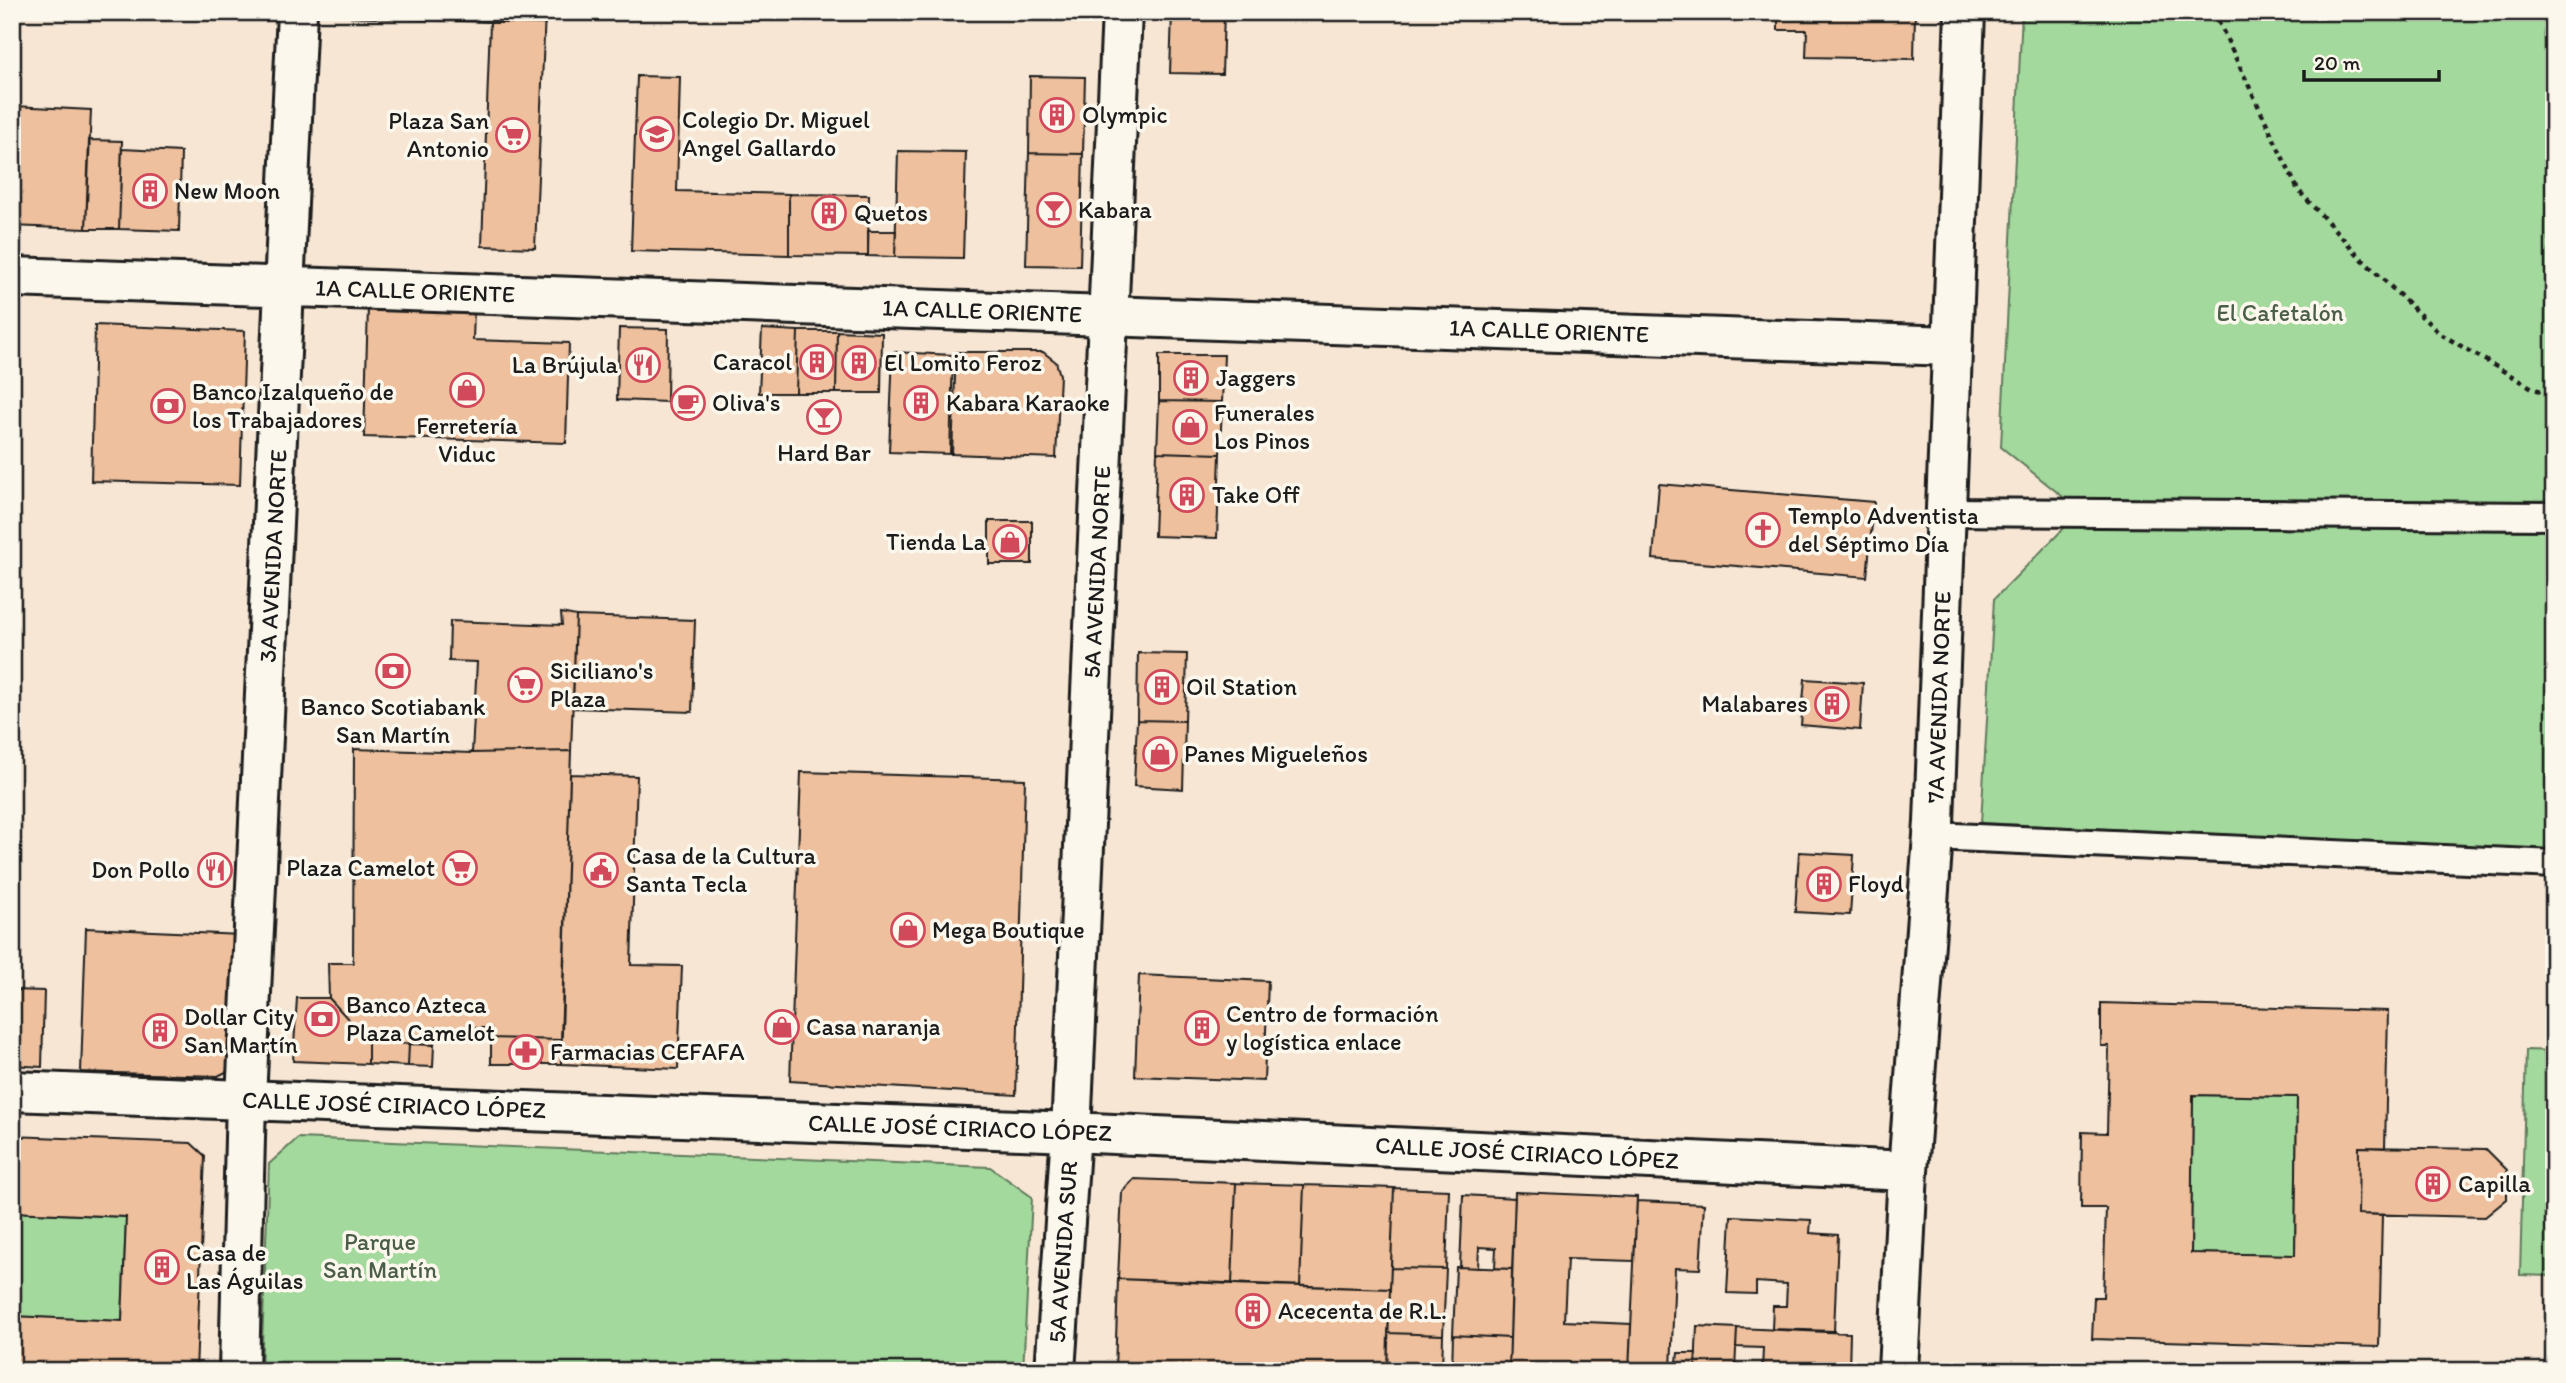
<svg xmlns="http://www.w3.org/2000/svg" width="2566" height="1383" font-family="Itim,sans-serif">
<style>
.green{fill:#a3d99d;stroke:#607a5c;stroke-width:2}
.building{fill:#eec09d;stroke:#1c1c1c;stroke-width:2;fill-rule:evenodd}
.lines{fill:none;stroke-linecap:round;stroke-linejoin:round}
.service-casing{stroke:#1c1c1c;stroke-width:32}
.minor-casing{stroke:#1c1c1c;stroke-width:44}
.tertiary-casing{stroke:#1c1c1c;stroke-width:44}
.path{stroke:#1c1c1c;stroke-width:4.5;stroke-dasharray:5 5;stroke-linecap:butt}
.service{stroke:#fbf7ec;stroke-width:26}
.minor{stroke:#fbf7ec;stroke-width:38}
.tertiary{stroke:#fbf7ec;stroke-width:38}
.labels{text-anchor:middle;stroke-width:7;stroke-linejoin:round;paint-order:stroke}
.poi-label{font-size:24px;fill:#1c1c1c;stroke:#fbf7ec;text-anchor:start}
.street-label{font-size:24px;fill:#1c1c1c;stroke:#fbf7ec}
.park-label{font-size:24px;fill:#4b5e49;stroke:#fbf7ec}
</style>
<rect width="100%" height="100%" fill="#f7e6d4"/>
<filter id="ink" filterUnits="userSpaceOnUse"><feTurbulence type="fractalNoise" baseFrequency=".0143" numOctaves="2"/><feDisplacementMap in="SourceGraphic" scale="14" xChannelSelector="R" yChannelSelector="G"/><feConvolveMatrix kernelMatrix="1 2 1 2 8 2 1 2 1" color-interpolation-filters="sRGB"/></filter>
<g filter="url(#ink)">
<path class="green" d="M2022 12H2554V850L1981 823 1994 599 2072 520 2073 505 2001 447Z
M2526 1050 2554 1051V1276L2520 1275Z
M2193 1095 2297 1097 2295 1255 2191 1253Z
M298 1138 990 1167 1032 1197 1023 1371H261L269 1164Z
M12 1212 126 1217 122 1321 12 1316Z"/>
<path class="building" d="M351 12H545L535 248 482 246 490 22 351 17Z
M351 12H545V24L351 17Z
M1172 12H1224L1222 74 1170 73Z
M1778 12H1915L1914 59 1806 57 1807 30H1778Z
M637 76 680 77 677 191 789 194V255L631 251Z
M1030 76 1085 77 1083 154 1029 153Z
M14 106 91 110 86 229 12 226Z
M89 140 122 141 119 229H86Z
M122 149 181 152 179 231 119 229Z
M898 151 966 152 963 258 895 257Z
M1029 153 1083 154 1080 266 1026 265Z
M789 194 869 195 868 256 789 255Z
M868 231H896L895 257 868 256Z
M368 308 474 311 473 340 569 343 566 443 364 437Z
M95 325 245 331 240 485 91 481Z
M619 328 668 329 667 402 617 400Z
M762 329 798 331 796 393H759Z
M798 331H837L836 393H796Z
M837 331 882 333 881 393H836Z
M893 352 953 355 950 454 889 452Z
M956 352H1043L1056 362 1060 375 1056 458 952 454Z
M1159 355H1224L1222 402 1159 401Z
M1159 401 1222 402 1220 454 1157 452Z
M1157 452 1220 454 1217 538 1154 536Z
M1659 484 1874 502 1867 577 1653 559Z
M989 521H1032V564H989Z
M561 613 576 616 571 751 472 753 477 662 449 661 450 621 562 625Z
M576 616 695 620 692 712 573 708Z
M1138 653 1187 654 1185 721 1137 720Z
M1805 679 1863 683 1860 730 1801 725Z
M1137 720 1185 721 1183 789 1134 786Z
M354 749 472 753 571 751 561 1040 491 1038V1028H435L434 1045 368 1041 329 998 328 963H353Z
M801 772 1025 779 1016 1095 790 1081Z
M570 774 637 776 631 965 682 966 678 1069 561 1064Z
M1799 852 1854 855 1850 915 1795 912Z
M86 928 241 935 236 1067 218 1076 81 1072Z
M1139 975 1268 981 1264 1081 1135 1076Z
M12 990 44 991 42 1067 12 1065Z
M297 998H329L368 1041V1064L293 1061Z
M2101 1003 2388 1011 2385 1148 2359 1147 2358 1214 2382 1215 2379 1347 2092 1339 2094 1297H2103L2106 1208H2081L2082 1132 2107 1133 2109 1046H2101ZM2193 1095 2297 1097 2295 1255 2191 1253Z
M491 1038 561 1040V1064H491Z
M368 1041 409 1044 408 1066 368 1064Z
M409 1044 434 1045 433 1067 408 1066Z
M12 1136 191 1143 205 1156 196 1371H12V1316L122 1321 126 1217 12 1212Z
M2359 1147 2486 1149 2507 1170V1199L2485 1217 2358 1214Z
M1134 1179 1236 1183 1232 1284 1118 1279 1122 1192Z
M1236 1183 1304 1185 1300 1286 1232 1284Z
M1304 1185 1394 1188 1390 1289 1300 1286Z
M1394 1188 1449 1190 1446 1269 1391 1268Z
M1515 1192 1637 1197 1634 1261 1567 1259 1564 1321 1631 1324 1629 1371H1509Z
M1463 1195 1515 1198 1512 1269 1495 1268 1496 1248 1479 1247 1478 1268 1460 1267Z
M1637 1201 1704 1204 1700 1269 1675 1268 1671 1370H1676L1678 1353H1696L1695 1371H1629Z
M1731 1216 1811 1220 1810 1233 1838 1235 1834 1331 1772 1329 1773 1306H1786L1787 1284 1756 1282V1294L1727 1293Z
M1456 1267 1512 1269 1510 1338 1453 1335Z
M1391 1268 1446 1269 1443 1335 1388 1333Z
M1118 1279 1390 1289 1387 1371H1115Z
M1697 1326 1737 1328 1735 1371H1695Z
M1737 1328 1850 1333 1849 1371H1762L1763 1348 1736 1347Z
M1388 1333 1443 1335 1442 1371H1387Z
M1453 1335 1510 1338 1509 1371H1452Z
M2088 1366 2270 1371H2088Z"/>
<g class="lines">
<g class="service-casing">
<path id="service" d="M1946 512 2554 516
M1933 836 2554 864"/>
</g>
<g class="minor-casing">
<path id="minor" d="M12 277 1951 346
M239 1371 246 1099 297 12"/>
</g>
<g class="tertiary-casing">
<path id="tertiary" d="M12 1091 1071 1132 1908 1171
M1055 1371 1071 1132 1122 12
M1898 1371 1908 1171 1934 822 1965 12"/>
</g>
<path class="path" d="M2214 12 2298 190 2363 260 2439 333 2534 389 2554 394"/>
<use href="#service" class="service"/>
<use href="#minor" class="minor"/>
<use href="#tertiary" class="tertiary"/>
</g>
</g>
<defs>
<g id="building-ring" transform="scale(1.75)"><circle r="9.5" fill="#fbf7ec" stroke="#d1495b" stroke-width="1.5"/><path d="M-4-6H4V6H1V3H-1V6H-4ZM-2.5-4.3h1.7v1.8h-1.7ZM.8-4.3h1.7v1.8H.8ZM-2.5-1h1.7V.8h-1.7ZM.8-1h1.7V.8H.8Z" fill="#d1495b"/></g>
<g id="school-ring" transform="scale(1.75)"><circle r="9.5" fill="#fbf7ec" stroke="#d1495b" stroke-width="1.5"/><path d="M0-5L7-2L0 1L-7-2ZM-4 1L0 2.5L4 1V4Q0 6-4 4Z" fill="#d1495b"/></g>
<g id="supermarket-ring" transform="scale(1.75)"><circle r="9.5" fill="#fbf7ec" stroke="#d1495b" stroke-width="1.5"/><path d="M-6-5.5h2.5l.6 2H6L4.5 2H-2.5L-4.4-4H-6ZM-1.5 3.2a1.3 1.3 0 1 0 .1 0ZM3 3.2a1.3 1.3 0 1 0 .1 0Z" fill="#d1495b"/></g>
<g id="bar-ring" transform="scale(1.75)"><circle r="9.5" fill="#fbf7ec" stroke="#d1495b" stroke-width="1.5"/><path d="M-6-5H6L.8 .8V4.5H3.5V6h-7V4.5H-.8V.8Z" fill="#d1495b"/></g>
<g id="restaurant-ring" transform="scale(1.75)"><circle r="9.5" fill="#fbf7ec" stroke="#d1495b" stroke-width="1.5"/><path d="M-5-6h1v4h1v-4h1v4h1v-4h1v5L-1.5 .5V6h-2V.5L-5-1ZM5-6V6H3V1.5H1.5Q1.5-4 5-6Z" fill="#d1495b"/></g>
<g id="shop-ring" transform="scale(1.75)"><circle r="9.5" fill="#fbf7ec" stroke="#d1495b" stroke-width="1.5"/><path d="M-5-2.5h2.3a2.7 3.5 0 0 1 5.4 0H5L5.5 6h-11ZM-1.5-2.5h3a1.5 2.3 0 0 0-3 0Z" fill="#d1495b"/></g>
<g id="cafe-ring" transform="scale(1.75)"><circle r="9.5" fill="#fbf7ec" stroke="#d1495b" stroke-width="1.5"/><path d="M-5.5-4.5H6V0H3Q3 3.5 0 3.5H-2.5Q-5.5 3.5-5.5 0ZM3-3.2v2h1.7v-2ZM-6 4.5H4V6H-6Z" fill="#d1495b"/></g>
<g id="bank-ring" transform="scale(1.75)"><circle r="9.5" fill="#fbf7ec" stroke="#d1495b" stroke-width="1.5"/><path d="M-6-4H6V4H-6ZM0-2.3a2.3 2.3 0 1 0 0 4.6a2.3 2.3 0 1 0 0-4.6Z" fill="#d1495b"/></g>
<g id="church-ring" transform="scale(1.75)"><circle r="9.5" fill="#fbf7ec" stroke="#d1495b" stroke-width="1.5"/><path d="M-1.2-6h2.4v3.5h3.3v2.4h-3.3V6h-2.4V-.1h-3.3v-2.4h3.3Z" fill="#d1495b"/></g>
<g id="civic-ring" transform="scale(1.75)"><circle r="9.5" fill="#fbf7ec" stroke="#d1495b" stroke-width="1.5"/><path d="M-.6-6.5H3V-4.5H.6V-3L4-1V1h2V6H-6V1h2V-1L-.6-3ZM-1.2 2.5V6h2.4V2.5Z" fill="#d1495b"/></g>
<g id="pharmacy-ring" transform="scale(1.75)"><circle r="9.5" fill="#fbf7ec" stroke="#d1495b" stroke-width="1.5"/><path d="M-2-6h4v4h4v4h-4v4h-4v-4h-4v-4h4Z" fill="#d1495b"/></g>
</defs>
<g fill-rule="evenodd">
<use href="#building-ring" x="1057" y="115"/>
<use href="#school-ring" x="657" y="134"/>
<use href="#supermarket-ring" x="513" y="135"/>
<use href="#building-ring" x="150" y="191"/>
<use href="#bar-ring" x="1054" y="210"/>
<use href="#building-ring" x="829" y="213"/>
<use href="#building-ring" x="817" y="362"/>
<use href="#building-ring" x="859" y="363"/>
<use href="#restaurant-ring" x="643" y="365"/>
<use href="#building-ring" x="1191" y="378"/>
<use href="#shop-ring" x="467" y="390"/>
<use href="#cafe-ring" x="688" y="403"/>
<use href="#building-ring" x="921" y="403"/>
<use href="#bank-ring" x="168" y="406"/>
<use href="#bar-ring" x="824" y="417"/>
<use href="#shop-ring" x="1190" y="427"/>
<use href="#building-ring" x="1187" y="495"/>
<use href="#church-ring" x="1763" y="530"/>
<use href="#shop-ring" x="1010" y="542"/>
<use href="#bank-ring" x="393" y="671"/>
<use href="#supermarket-ring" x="525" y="685"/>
<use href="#building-ring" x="1162" y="687"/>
<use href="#building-ring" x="1832" y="704"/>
<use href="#shop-ring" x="1160" y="754"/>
<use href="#supermarket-ring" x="460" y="868"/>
<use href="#restaurant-ring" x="215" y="870"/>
<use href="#civic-ring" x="601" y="870"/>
<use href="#building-ring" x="1824" y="884"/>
<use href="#shop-ring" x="908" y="930"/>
<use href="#bank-ring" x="322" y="1019"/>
<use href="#shop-ring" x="782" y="1027"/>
<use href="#building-ring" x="1202" y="1028"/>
<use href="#building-ring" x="160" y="1031"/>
<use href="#pharmacy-ring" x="526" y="1052"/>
<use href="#building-ring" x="2433" y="1184"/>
<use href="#building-ring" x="162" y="1267"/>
<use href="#building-ring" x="1253" y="1311"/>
</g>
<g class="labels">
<g class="poi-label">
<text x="1082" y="123">Olympic</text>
<text x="682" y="128">Colegio Dr. Miguel<tspan x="682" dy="28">Angel Gallardo</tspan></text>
<text x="489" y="129" text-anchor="end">Plaza San<tspan x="489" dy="28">Antonio</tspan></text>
<text x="174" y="199">New Moon</text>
<text x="1078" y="218">Kabara</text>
<text x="854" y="221">Quetos</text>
<text x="792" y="370" text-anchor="end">Caracol</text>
<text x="884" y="371">El Lomito Feroz</text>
<text x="618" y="373" text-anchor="end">La Brújula</text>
<text x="1216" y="386">Jaggers</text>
<text x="192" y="400">Banco Izalqueño de<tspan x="192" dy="28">los Trabajadores</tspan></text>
<text x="712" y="411">Oliva's</text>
<text x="946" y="411">Kabara Karaoke</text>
<text x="1214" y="421">Funerales<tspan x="1214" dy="28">Los Pinos</tspan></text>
<text x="467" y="434" text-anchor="middle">Ferretería<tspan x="467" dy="28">Viduc</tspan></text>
<text x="824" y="461" text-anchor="middle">Hard Bar</text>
<text x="1212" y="503">Take Off</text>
<text x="1788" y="524">Templo Adventista<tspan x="1788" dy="28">del Séptimo Día</tspan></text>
<text x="986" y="550" text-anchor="end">Tienda La</text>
<text x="550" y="679">Siciliano's<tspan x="550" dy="28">Plaza</tspan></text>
<text x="1186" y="695">Oil Station</text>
<text x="1808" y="712" text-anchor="end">Malabares</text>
<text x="393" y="715" text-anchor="middle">Banco Scotiabank<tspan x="393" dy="28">San Martín</tspan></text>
<text x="1184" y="762">Panes Migueleños</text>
<text x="626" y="864">Casa de la Cultura<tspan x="626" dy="28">Santa Tecla</tspan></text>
<text x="435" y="876" text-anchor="end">Plaza Camelot</text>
<text x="190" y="878" text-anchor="end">Don Pollo</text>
<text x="1848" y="892">Floyd</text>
<text x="932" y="938">Mega Boutique</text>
<text x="346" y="1013">Banco Azteca<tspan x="346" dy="28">Plaza Camelot</tspan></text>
<text x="1226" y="1022">Centro de formación<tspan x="1226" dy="28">y logística enlace</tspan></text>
<text x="184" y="1025">Dollar City<tspan x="184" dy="28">San Martín</tspan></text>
<text x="806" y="1035">Casa naranja</text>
<text x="550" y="1060">Farmacias CEFAFA</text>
<text x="2458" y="1192">Capilla</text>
<text x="186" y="1261">Casa de<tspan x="186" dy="28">Las Águilas</tspan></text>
<text x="1278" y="1319">Acecenta de R.L.</text>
</g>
<g class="street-label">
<text transform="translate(415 291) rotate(2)" y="8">1A CALLE ORIENTE</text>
<text transform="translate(982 311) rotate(2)" y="8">1A CALLE ORIENTE</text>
<text transform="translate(1549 331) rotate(2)" y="8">1A CALLE ORIENTE</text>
<text transform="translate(273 556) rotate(-87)" y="8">3A AVENIDA NORTE</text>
<text transform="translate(1097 572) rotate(-87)" y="8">5A AVENIDA NORTE</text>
<text transform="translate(1939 697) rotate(-88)" y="8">7A AVENIDA NORTE</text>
<text transform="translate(394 1105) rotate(2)" y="8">CALLE JOSÉ CIRIACO LÓPEZ</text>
<text transform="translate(960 1128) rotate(2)" y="8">CALLE JOSÉ CIRIACO LÓPEZ</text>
<text transform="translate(1527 1153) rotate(3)" y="8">CALLE JOSÉ CIRIACO LÓPEZ</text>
<text transform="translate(1063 1252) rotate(-86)" y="8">5A AVENIDA SUR</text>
</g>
<g class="park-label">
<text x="2280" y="321">El Cafetalón</text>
<text x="380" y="1250">Parque<tspan x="380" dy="28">San Martín</tspan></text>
</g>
</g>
<rect width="2566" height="1383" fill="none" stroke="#fbf7ec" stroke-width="42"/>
<rect x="21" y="21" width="2524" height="1341" fill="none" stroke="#1c1c1c" stroke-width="2.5" filter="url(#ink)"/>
<path d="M2304 70v10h135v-10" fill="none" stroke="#1c1c1c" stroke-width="3.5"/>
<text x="2314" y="70" font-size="21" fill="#1c1c1c" stroke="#fbf7ec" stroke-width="5" paint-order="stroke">20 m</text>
</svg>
